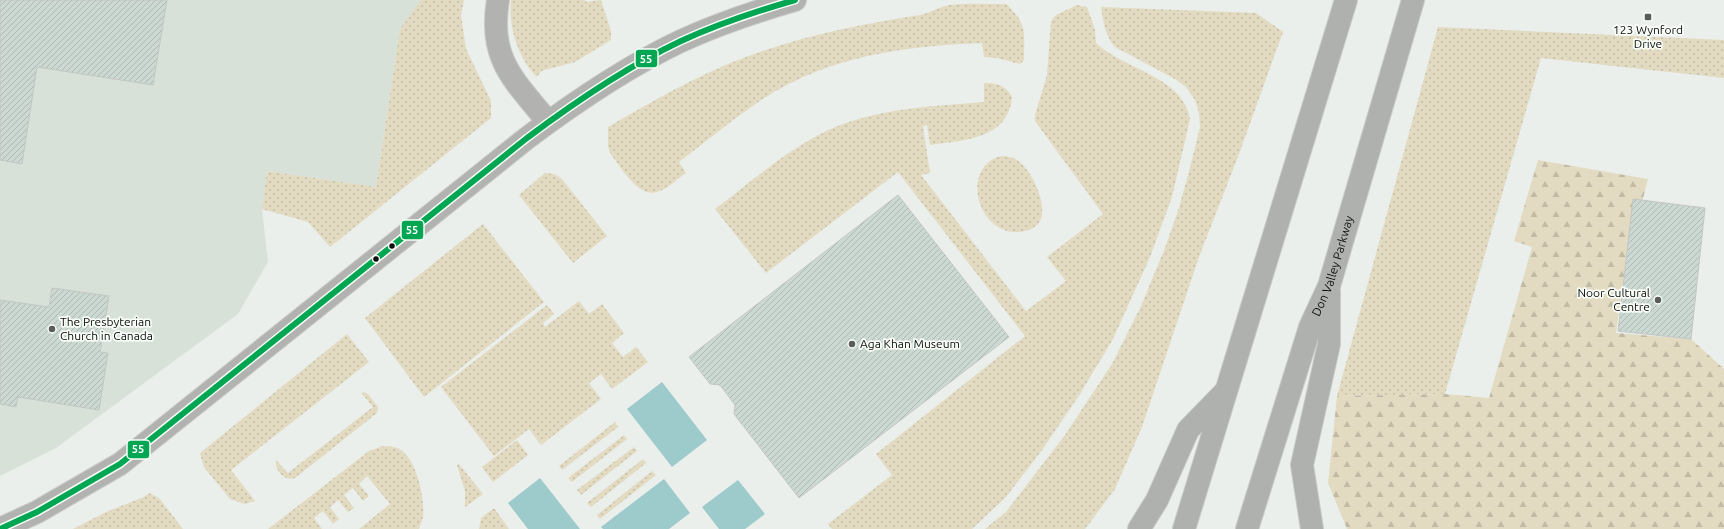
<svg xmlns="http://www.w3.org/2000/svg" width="1724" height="529" font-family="Ubuntu,sans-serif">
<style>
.built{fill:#d8e1d8}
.green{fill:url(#green-dots)}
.forest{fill:url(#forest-firs)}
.water{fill:#9dcacb}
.building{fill:url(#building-hatch);stroke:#c3c6c4}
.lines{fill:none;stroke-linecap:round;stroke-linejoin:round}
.minor-casing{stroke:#c8cac8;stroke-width:24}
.highway-casing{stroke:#c8cac8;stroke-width:24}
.minor{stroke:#b2b3b1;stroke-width:22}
.highway{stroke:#afb1af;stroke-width:22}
.bus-1-casing{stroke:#f8fef7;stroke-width:9}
.bus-1{stroke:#00a651;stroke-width:6}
.poi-dot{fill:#5a5d5a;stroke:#f8fef7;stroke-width:1.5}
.bus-dot{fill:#0c0e0c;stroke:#f8fef7;stroke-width:1.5}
.labels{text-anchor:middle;stroke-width:3.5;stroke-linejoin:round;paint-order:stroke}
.poi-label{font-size:12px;fill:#0c0e0c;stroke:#f8fef7;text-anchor:start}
.street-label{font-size:12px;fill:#0c0e0c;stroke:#f8fef7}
.line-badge{stroke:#f8fef7;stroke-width:1.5}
.badge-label{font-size:11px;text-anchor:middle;font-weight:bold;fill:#fff}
</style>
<defs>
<pattern id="green-dots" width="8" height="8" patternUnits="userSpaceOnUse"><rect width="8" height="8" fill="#e2dac1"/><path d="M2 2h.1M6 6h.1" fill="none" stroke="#c1baa5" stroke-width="1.8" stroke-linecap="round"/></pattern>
<pattern id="forest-firs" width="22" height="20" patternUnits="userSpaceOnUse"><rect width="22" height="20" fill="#e2dac1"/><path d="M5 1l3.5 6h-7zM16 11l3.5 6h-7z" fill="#c1baa5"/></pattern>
<pattern id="building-hatch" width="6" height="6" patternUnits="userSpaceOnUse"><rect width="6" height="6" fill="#ccd9d3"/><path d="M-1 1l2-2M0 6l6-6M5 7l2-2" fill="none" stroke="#aeb9b4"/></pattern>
</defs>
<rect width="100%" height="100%" fill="#ebefeb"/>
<path class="built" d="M0 0H421L400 29 376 187 267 171 262 209 268 262 238 314 56 448 0 476Z"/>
<path class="green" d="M421 0H464L461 15 466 49 491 101V118L330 247 308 222 262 209 267 171 376 187 400 29Z
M511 0H585L586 2 601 0 611 31V40L575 62 541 71 537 77C522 63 513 39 511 19 510 13 511 6 511 0Z
M1006 4C1028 24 1024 33 1024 60L1020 64 997 58 984 57 982 43C901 46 822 57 754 105 728 123 704 143 679 162L686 173C677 179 668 189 657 192 638 198 620 166 610 153L608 146V127C653 101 697 75 746 57 802 36 861 24 920 15 930 13 939 7 949 5 968 3 987 4 1006 4Z
M1077 5 1087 7 1095 30 1096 43C1124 70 1183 76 1190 119L1172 197 1150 257 1113 339 1080 394 1042 450 1006 497 972 529H832L828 524 892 475 876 454 1025 336 898 172 766 273 715 209C754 180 793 144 838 126 884 108 935 106 984 102V83C996 83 1006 85 1012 97 1008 140 963 140 930 145L927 125 923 126 930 173 921 175 1026 311 1066 281 1047 257 1103 214 1035 121V115L1047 75 1051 21 1056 15Z
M1101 7 1256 13 1283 32 1239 154 1199 257 1142 427 1115 489 1085 529H985L1006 512 1065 435 1112 364 1141 306 1165 248 1178 211 1190 168 1200 127 1199 113 1195 100 1186 87 1175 79 1115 47C1105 36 1103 21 1101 7Z
M1438 27 1724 40V78L1541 58 1445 394 1337 396Z
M1002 156C1007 156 1012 157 1017 160 1031 168 1051 209 1038 224 1032 230 1024 232 1016 232 975 231 961 165 1002 156Z
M545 173 554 174 562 179 607 236 573 263 519 195Z
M483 224 544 302 424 397 365 318Z
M579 301 589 314 602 304 624 333 612 343 623 357 636 347 648 362 612 389 601 374 589 383 601 399 541 445 529 429 494 456 441 387 547 305 554 314 543 323 545 327Z
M347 334 369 362 231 470 255 501 245 504 230 499 204 467 200 453Z
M364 392 368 394 378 407 377 413 295 478C285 482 274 470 276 460L288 473 373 407 363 395 362 393Z
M615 422 618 427 562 470 559 466Z
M624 435 627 439 572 482 568 478Z
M517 440 528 455 493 482 482 467Z
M383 446C390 446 396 447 401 450 417 461 425 499 423 517 422 521 420 525 419 529H359L390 504 367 476 359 484 369 496 363 501 353 488 344 495 354 508 348 512 338 500 330 507 339 519 333 524 323 511 314 518 322 529H268L369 451Z
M634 447 637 451 581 495 577 490Z
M643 459 646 463 591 507 587 503Z
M459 464 483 494 465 507V491L457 465Z
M652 471 656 475 600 519 597 515Z
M149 493 159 498 183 529H73L106 512 144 497Z
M494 508 509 529H479L481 518Z"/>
<path class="forest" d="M1538 160 1648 179 1625 268 1616 333 1691 339 1724 369V529H1347L1328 483 1337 396 1445 394 1489 398 1532 247 1514 241Z"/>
<path class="water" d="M662 382 707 440 672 467 627 409Z
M540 478 580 529H528L508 503Z
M664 479 690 513 669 529H603L601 527Z
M738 480 765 514 745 529H719L702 507Z"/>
<path class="building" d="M0 0H167L153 85 37 67 22 164 0 160Z
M898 195 1009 337 799 498 734 414 735 405 720 385 710 384 689 357Z
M1633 199 1705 208 1691 339 1618 331Z
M52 288 109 296 100 352 108 353 99 410 18 397 16 407 0 404V300L49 307Z"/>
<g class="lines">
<g class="minor-casing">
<path id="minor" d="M498 0C488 59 514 80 548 122
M0 529 37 512 120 464 527 138C575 102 626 67 681 41 718 24 757 11 795 0"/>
</g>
<g class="highway-casing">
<g id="highway">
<path d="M1139 529 1157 500 1188 430 1225 392"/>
<path d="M1184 529 1346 0"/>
<path id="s1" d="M1247 529 1310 327 1329 286 1413 0"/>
<path d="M1312 529 1302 465 1329 344V292"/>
</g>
</g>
<use href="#minor" class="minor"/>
<use href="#highway" class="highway"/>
<g class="bus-1-casing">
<path id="bus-1" d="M0 529 37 512 120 464 527 138C575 102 626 67 681 41 718 24 757 11 795 0"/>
</g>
<use href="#bus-1" class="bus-1"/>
</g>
<g class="poi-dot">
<rect x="1644" y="13" width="8" height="8" rx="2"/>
<circle cx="1658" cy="300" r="4"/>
<circle cx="52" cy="329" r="4"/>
<circle cx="852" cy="344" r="4"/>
</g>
<g class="bus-dot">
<circle cx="392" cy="246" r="3.5"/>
<circle cx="376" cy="259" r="3.5"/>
</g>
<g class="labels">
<g class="poi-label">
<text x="1648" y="34" text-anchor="middle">123 Wynford<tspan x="1648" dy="14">Drive</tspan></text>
<text x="1650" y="297" text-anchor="end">Noor Cultural<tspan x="1650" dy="14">Centre</tspan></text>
<text x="60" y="326">The Presbyterian<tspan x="60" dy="14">Church in Canada</tspan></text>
<text x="860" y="348">Aga Khan Museum</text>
</g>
<g class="street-label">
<text dy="4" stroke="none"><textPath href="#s1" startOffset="277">Don Valley Parkway</textPath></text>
</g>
</g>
<g class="line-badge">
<rect x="635" y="49" width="23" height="19" rx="4" fill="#00a651"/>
<rect x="401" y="220" width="23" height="20" rx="4" fill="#00a651"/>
<rect x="127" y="440" width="23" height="19" rx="4" fill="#00a651"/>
</g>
<g class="badge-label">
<text x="646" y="63">55</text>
<text x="412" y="234">55</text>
<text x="138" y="453">55</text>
</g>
</svg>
